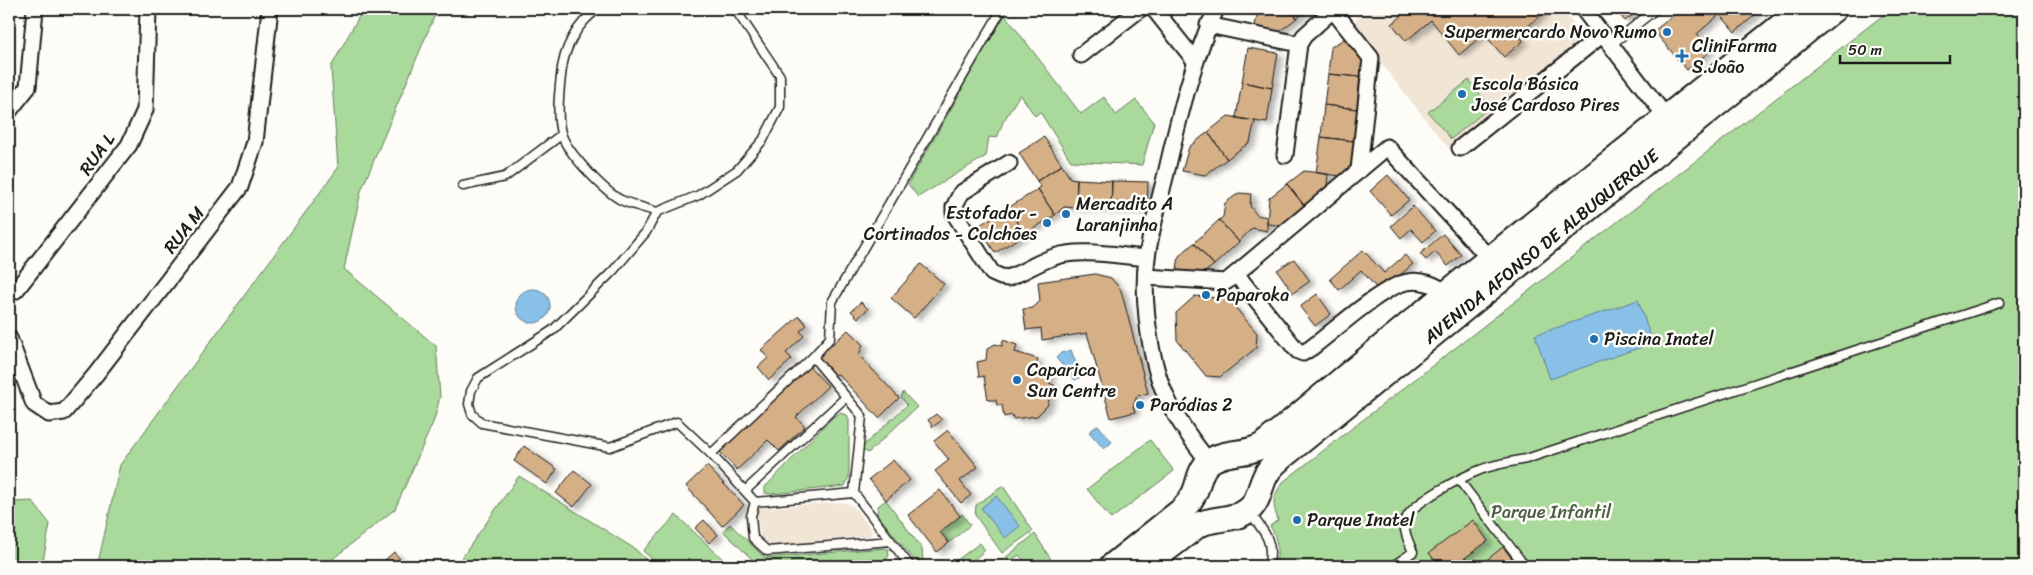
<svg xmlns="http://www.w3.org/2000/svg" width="2033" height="575" font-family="Sriracha,sans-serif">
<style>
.built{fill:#f1e5d5}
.green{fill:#aada9b;stroke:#637b5c}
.water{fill:#89c0e7;stroke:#5d7e96}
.building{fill:#d5af86;stroke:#1c1c1c;filter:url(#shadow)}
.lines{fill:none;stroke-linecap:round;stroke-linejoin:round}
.lane-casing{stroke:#1c1c1c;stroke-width:11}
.street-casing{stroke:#1c1c1c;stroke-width:19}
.primary-casing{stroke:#1c1c1c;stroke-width:28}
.lane{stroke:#fdfcf7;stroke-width:8}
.street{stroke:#fdfcf7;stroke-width:15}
.primary{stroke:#fdfcf7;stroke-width:24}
.poi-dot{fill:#1f6fb2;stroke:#fdfcf7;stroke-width:2}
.labels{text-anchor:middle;stroke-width:5;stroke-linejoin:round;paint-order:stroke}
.poi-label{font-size:18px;fill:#1c1c1c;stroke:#fdfcf7;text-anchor:start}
.street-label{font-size:18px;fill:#1c1c1c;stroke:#fdfcf7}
.park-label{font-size:18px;fill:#4e5e48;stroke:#fdfcf7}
</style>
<defs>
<filter id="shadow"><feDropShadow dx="5.5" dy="3" stdDeviation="2.5" flood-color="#0004"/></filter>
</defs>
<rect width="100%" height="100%" fill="#fdfcf7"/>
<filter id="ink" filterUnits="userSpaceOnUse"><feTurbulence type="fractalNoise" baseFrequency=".02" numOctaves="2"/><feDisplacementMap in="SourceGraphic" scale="10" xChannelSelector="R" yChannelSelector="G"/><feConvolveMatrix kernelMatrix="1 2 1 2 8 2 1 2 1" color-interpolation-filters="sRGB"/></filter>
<g filter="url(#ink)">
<path class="built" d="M1369 9H1561L1586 39 1449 149 1350 24Z
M844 502 853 506 872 530 871 536 771 546 766 545 760 536 757 511 759 508Z"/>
<path class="green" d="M363 9H449L434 17 361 191 344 269 436 346 440 397 434 420 395 509 324 566H95L98 563 120 465 338 168 331 67Z
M1891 9H2024V566H1275C1279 553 1278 538 1270 526L1278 520C1272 502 1272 498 1283 482Z
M1005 15 1081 114 1104 97 1116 115 1136 100 1154 122 1142 165 1071 161 1040 112 1035 116 1020 94 1003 122 997 138 989 137 986 156 918 197 908 184 963 88 962 87Z
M1469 80 1490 107 1451 139 1428 112Z
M903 392 917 407 868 453 863 450 864 445 907 405 901 397Z
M840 413 847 415 849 420V476L845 486 772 494 765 493V487L834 416Z
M1150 440 1174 471 1111 519 1087 489Z
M519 476 635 549 653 566H456Z
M1003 486 1033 531 1002 553 975 515 976 505Z
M886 500 922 549 923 560 919 562 915 561 877 514 878 506Z
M32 501 50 524 43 561 47 566H9V508L14 502Z
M962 514 970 525 949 543 940 532Z
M676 515 730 566H660L643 551Z
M730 524 765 558 885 548 888 549 889 555 883 566H874L871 559 759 566 723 531Z
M1035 534 1055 566H1028L1019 555 1004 566H995Z
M980 543 985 550 967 566H949Z"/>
<path class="water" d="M516 306a17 17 0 1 1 34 0a17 17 0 1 1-34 0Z
M1638 300 1653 343 1550 379 1535 335Z
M1071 350 1081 377 1075 380 1056 358 1061 353Z
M1098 425 1112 442 1104 449 1089 432Z
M996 496 1020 526 1005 538 981 508Z"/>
<path class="building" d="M1252 9H1290L1297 18 1275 35 1254 31 1257 16Z
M1290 9H1310L1297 18Z
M1410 9H1539L1543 14 1518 34 1523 41 1504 57 1484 34 1459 55 1431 20 1406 41 1392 24Z
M1615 9H1640L1625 21Z
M1681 9H1762L1735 32 1720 14 1697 34 1710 51 1687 70 1654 31Z
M1347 37 1363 53 1360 77 1328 74 1331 47Z
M1248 48 1278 53 1272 88 1242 82Z
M1328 74 1360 77 1357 109 1324 105Z
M1242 82 1272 88 1267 123 1236 118Z
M1324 105 1357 109 1354 141 1321 137Z
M1228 116 1255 121 1250 142 1227 159 1208 132Z
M1208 132 1227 159 1205 175 1182 171 1189 147Z
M1044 137 1062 165 1037 181 1019 153Z
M1321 137 1354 141 1350 177 1316 173Z
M1062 165 1070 178 1077 179 1076 208 1064 207 1055 215 1038 189 1041 187 1037 181Z
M1304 171 1328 174 1326 194 1307 209 1287 184Z
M1388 175 1409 200 1391 215 1370 191Z
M1077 179 1112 181 1111 210 1076 208Z
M1112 181 1148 182 1147 211 1111 210Z
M1287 184 1307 209 1284 226 1267 224 1269 198Z
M1038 189 1055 215 1025 234 1008 208Z
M1239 193 1251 194 1250 206 1257 215 1267 217V231L1252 228 1239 242 1219 220 1223 217 1225 203Z
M1413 206 1435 231 1423 242 1411 229 1401 238 1391 226Z
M1008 208 1025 234 995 253 978 226Z
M1219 220 1239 242 1214 265 1194 243Z
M1443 234 1461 255 1448 266 1435 252 1426 260 1420 254Z
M1194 243 1214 265 1199 277 1176 276 1179 256Z
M1363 250 1384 273 1405 255 1413 264 1380 292 1361 270 1339 290 1330 279Z
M1294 259 1310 281 1293 293 1277 270Z
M921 264 944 284 914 318 891 298Z
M1095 274 1111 278 1121 290 1148 393 1137 396 1133 407 1135 412 1111 418 1087 333 1042 340 1041 328 1026 330 1023 309 1033 308 1040 301 1038 282Z
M1317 294 1331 314 1315 326 1300 307Z
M1195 296 1228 299 1257 333 1256 348 1220 377 1206 376 1177 340 1176 313Z
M861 302 868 309 858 318 851 311Z
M799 316 807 325 800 331 804 336 786 353 792 359 769 380 758 367 768 358 761 350Z
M848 330 863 345 859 355 899 398 879 418 838 374 831 376 816 359Z
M1003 340 1017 345 1015 352 1038 359 1036 366 1052 373 1049 383 1054 385 1047 406 1037 416 1013 419 1012 415 1004 417 1002 405H997L996 400H988L984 376 979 377 977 362 986 360 987 349 995 344 1002 346Z
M807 364 828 386 796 417 805 426 779 451 768 440 737 470 718 450Z
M936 414 942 420 933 427 928 420Z
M948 430 978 467 960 481 971 495 961 503 935 471 949 460 934 441Z
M524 446 557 469 547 484 514 461Z
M893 460 910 480 886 500 869 479Z
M707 466 744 505 722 526 686 486Z
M574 470 592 484 574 507 556 493Z
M940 490 960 516 940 532 949 543 937 552 908 515Z
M704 520 718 535 709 543 695 528Z
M1473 520 1488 541 1454 566H1439L1429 553Z
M1503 547 1518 566H1479Z
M394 552 406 566H378Z"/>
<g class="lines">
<g class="lane-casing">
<path id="lane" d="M598 9C576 24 563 50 561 76 559 93 556 120 562 136 569 154 604 191 621 200 632 205 646 208 657 212
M735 9 780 76V107L763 140 737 170 699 195 657 212 646 232 613 271 553 330 478 378 471 391 469 404 472 414 482 423 610 447 677 422 711 454 755 502
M1612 44 1656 9
M463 186 505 177 561 135
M813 357 862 416 854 493
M711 454 813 357 830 338 832 302 1002 9
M1459 480 1525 566
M745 491 846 397
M755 502 854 493 910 566
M755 502 751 516 753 538 767 551 891 541
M1249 512C1264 531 1275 542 1268 566
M1393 566 1413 552C1409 542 1402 530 1406 519 1411 503 1464 476 1480 470 1494 464 1511 462 1526 459L1999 303"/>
</g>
<g class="street-casing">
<path id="street" d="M1154 9 1196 62
M1583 9 1666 117
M1333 10 1371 58 1359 170
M1208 25 1299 44 1304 36 1334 9
M1081 55 1140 9
M9 111 28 87 35 9
M1460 148 1603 34
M1285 155 1299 44
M1009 163 961 193 954 207V213L992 273 1001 277 1008 278C1024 272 1038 262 1054 257 1080 248 1119 256 1147 258
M1236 274 1295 348 1298 351 1303 353 1311 348C1334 331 1381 287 1407 282 1423 279 1435 285 1447 293
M1146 277 1226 282 1387 147 1491 260
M9 293 16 290 129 145 145 110 148 9
M9 338 34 404 49 414 64 412 96 374 240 187 255 142 270 9
M1209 462C1169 412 1154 383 1147 318 1145 299 1144 278 1147 258 1151 227 1161 196 1168 165 1180 113 1194 58 1216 9"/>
</g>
<g class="primary-casing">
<g id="primary">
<path d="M1112 566 1182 510C1187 505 1191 500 1194 494 1199 484 1199 471 1208 463 1222 450 1246 456 1263 445L1447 293 1802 9"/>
<path id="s1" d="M1145 566 1198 525C1213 517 1233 521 1247 511 1260 502 1259 486 1267 473 1271 466 1277 461 1283 456L1834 9"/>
</g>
</g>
<use href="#lane" class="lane"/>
<use href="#street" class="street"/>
<use href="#primary" class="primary"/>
</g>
</g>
<g class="poi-dot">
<circle cx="1667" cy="32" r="5"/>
<path d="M1679.5 48.5h5v5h5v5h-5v5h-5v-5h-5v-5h5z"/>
<circle cx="1462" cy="94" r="5"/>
<circle cx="1066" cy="214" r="5"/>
<circle cx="1047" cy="223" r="5"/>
<circle cx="1206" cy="295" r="5"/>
<circle cx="1594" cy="339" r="5"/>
<circle cx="1017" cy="380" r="5"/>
<circle cx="1140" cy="405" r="5"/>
<circle cx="1297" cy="520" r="5"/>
</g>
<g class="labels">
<g class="poi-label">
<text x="1657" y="38" text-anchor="end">Supermercardo Novo Rumo</text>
<text x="1692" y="52">CliniFarma<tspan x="1692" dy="21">S.João</tspan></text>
<text x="1472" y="90">Escola Básica<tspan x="1472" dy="21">José Cardoso Pires</tspan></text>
<text x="1076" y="210">Mercadito A<tspan x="1076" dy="21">Laranjinha</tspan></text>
<text x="1037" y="219" text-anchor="end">Estofador -<tspan x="1037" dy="21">Cortinados - Colchões</tspan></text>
<text x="1216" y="301">Paparoka</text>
<text x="1604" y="345">Piscina Inatel</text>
<text x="1027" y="376">Caparica<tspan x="1027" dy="21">Sun Centre</tspan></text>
<text x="1150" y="411">Paródias 2</text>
<text x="1307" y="526">Parque Inatel</text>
</g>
<g class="street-label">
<text transform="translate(97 154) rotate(-54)" y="6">RUA L</text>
<text transform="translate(184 230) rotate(-52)" y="6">RUA M</text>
<text dy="6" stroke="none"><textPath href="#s1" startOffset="518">AVENIDA AFONSO DE ALBUQUERQUE</textPath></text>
</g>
<g class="park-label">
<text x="1551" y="518">Parque Infantil</text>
</g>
</g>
<rect width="2033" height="575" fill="none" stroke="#fdfcf7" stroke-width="30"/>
<rect x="15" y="15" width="2003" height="545" fill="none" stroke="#1c1c1c" stroke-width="2" filter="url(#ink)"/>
<path d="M1840 55v8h110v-8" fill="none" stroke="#1c1c1c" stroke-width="2.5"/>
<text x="1848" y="55" font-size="15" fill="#1c1c1c" stroke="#fdfcf7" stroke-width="4" paint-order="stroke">50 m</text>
</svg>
